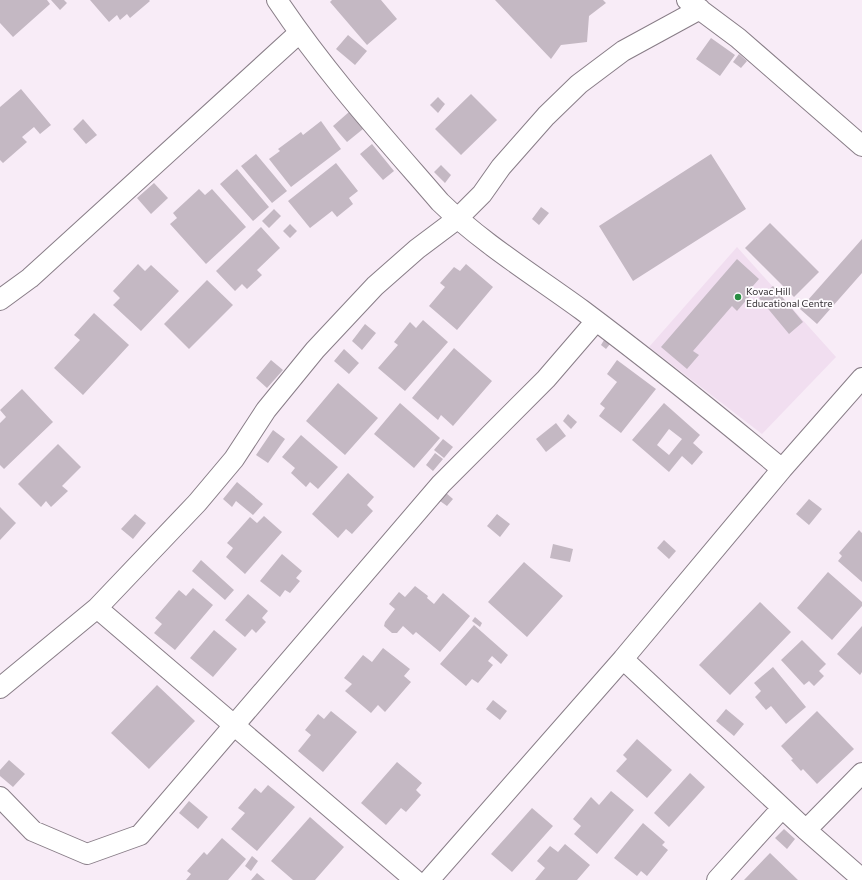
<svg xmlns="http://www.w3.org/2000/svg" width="862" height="880" font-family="Commissioner,sans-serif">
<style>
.built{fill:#f1def0}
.building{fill:#c4b8c3;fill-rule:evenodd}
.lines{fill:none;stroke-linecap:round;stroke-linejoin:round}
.minor-casing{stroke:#887d87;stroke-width:22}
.minor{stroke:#fff;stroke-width:20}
.poi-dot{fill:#288d42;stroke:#fffcff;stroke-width:1.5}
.labels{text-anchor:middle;stroke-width:3.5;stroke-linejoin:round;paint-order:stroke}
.poi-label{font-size:10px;fill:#342f34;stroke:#fffcff;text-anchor:start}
</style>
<rect width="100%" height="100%" fill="#f8ecf7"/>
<path class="built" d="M737 247 836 357 762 434 649 347Z"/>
<path class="building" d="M0 0H47L50 4 13 37 0 23Z
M51 0H64L67 3 60 10Z
M90 0H149L150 1 130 18 127 14 120 20 117 15 109 22Z
M332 0H381L397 19 367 45 330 2Z
M495 0H603L606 3 589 16 587 42 561 45 551 59Z
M348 35 367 51 355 65 336 49Z
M711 38 735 55 720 76 696 59Z
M739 54 747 61 741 68 733 62Z
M21 89 51 125 40 134 34 127 22 137 27 142 3 163 0 160V107Z
M471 94 497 120 461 155 435 129Z
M438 97 445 104 438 113 430 105Z
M349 112 363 129 347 142 333 126Z
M83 119 97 135 86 144 73 129Z
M321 121 341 149 291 187 269 159 280 151 278 149 301 132 303 135Z
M372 144 394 171 383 180 360 154Z
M256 154 287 191 272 203 241 166Z
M711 154 746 209 633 281 599 226Z
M336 163 358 191 349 198 353 204 337 217 332 211 310 228 288 201Z
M441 165 451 175 445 183 434 172Z
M237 169 269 207 253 221 220 184Z
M154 183 168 198 151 214 137 198Z
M199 189 205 195 212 189 246 227 206 264 170 224 177 218 173 213Z
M541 207 549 213 539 225 532 219Z
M274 209 281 216 269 228 262 221Z
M770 223 819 272 794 297 745 248Z
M290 224 297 231 290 238 283 231Z
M261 227 280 248 257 270 262 275 247 289 242 284 235 291 216 271Z
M862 239V273L817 324 800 309Z
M737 259 759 279 746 294 749 297 737 311 732 306 693 351 699 355 687 369 661 347Z
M138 264 145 271 151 265 179 291 141 331 113 305 120 298 113 291Z
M466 264 493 287 457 330 429 306 445 287 440 283 454 267 460 271Z
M207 280 233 305 189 349 164 324Z
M773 286 803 322 789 334 759 298Z
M94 313 129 345 83 395 54 368 80 340 74 335Z
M423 320 448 342 405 391 378 368 398 345 394 342 410 322 416 328Z
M365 324 376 333 362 350 352 341Z
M604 340 610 344 606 349 601 345Z
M454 348 492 381 453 426 441 415 438 420 412 398Z
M344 349 359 363 349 374 334 361Z
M271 360 283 370 267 388 256 378Z
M617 360 656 389 621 433 599 416 605 408 600 404 617 382 607 374Z
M338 383 378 418 345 455 306 421Z
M22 389 53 422 4 469 0 465V423L6 417 0 410Z
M400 403 440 438 414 468 374 434Z
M664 403 700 435 693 443 703 452 692 465 682 456 669 472 632 440ZM669 429 682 439 669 455 657 445Z
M568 414 577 422 571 429 563 421Z
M556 423 566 436 546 452 536 439Z
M273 430 285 439 268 463 256 455Z
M301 435 338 467 318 489 310 482 306 487 291 473 295 468 282 457Z
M443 439 453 447 444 458 434 450Z
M58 444 81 467 62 486 68 491 51 507 46 501 41 507 18 484Z
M435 453 443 459 433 471 426 465Z
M348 473 374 497 367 505 373 511 352 534 346 529 338 538 312 514Z
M237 482 263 504 253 515 236 501 232 507 223 499Z
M446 493 453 499 447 506 440 501Z
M809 499 822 509 809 525 796 514Z
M0 507 16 523 0 540Z
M135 514 146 523 133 539 121 529Z
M497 514 510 524 500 537 487 526Z
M264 516 282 532 245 574 226 557 233 548 227 543 250 517 257 523Z
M859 530 862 533V582L838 561 842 556 839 553Z
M664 540 676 551 669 559 657 548Z
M553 544 573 549 570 562 550 558Z
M282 554 302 571 296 578 300 581 290 593 285 590 280 597 260 581Z
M201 560 234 590 225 600 192 571Z
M524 562 563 596 527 637 488 602Z
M828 572 862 602V606L832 640 797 608Z
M415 586 428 596 427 598 434 604 443 593 470 616 440 652 416 632 413 635 403 626 397 633H392L384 626 385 622 395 609 389 604 399 592 405 597Z
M193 588 213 605 175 650 154 633 162 624 155 618 179 590 186 596Z
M248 594 268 611 262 618 266 622 256 633 252 629 245 637 225 620Z
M760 602 791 632 730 695 699 665Z
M475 617 482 623 480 627 472 621Z
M474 625 508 655 501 664 492 656 488 661 493 665 478 683 472 679 466 686 440 664Z
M862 626V672L860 675 837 654Z
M214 630 237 649 213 677 190 658Z
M802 640 826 664 819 671 824 676 814 686 809 681 804 685 781 660Z
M383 648 410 669 404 676 411 682 385 712 378 705 371 713 345 691 352 684 344 678 363 655 372 662Z
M773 667 806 707 786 724 771 706 766 710 755 697 761 691 754 683Z
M157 685 195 721 149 769 111 733Z
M493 700 507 711 500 720 486 709Z
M726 709 744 724 734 736 716 721Z
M331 711 357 732 323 772 298 751 311 735 305 730 318 714 324 719Z
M817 711 854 749 817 784 803 769 801 771 791 760 793 759 781 746Z
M637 739 672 770 647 798 616 771 627 759 623 755Z
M9 760 25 774 13 787 0 776V770Z
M397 762 422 783 416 790 421 795 406 812 401 808 386 825 361 803Z
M690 773 705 787 669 827 654 813Z
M268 785 295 807 257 851 231 829 245 813 238 808 255 788 261 793Z
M611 791 634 810 597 854 574 834 581 826 573 819 591 797 599 805Z
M189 801 208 817 198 829 179 813Z
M532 808 553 826 512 872 491 854Z
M310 817 344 847 315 880H293L271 861Z
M643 823 665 842 662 845 668 850 647 876 641 871 637 876 614 858Z
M784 829 795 839 787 849 775 838Z
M222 838 246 859 228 880H186L191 874 187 871 204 852 207 855Z
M565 844 590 865 577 880H535L545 868 537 861 550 846 558 852Z
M770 853 798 880H744Z
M252 856 258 861 251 871 245 866Z
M257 873 265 880H251Z"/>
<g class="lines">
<g class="minor-casing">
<path id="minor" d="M277 0C325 72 383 136 440 202 482 243 534 275 582 310 650 361 716 414 782 469
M687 0 738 38 862 146
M0 300 30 278 299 33
M97 608 415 880
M623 659 806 830
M0 688 97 608 197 503 234 459 266 410 315 350 375 286 417 249 457 219 482 194 501 167 546 116 579 84 623 51 700 9
M862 773 806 830 862 879
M0 797 33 831 87 854 140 835 441 484 546 379 596 321
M429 880 623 659 782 469 862 378
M717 880 782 808"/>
</g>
<use href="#minor" class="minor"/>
</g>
<circle class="poi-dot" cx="738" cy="297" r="4"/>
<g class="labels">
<g class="poi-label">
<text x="746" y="295">Kovac Hill<tspan x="746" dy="12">Educational Centre</tspan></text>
</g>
</g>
</svg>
